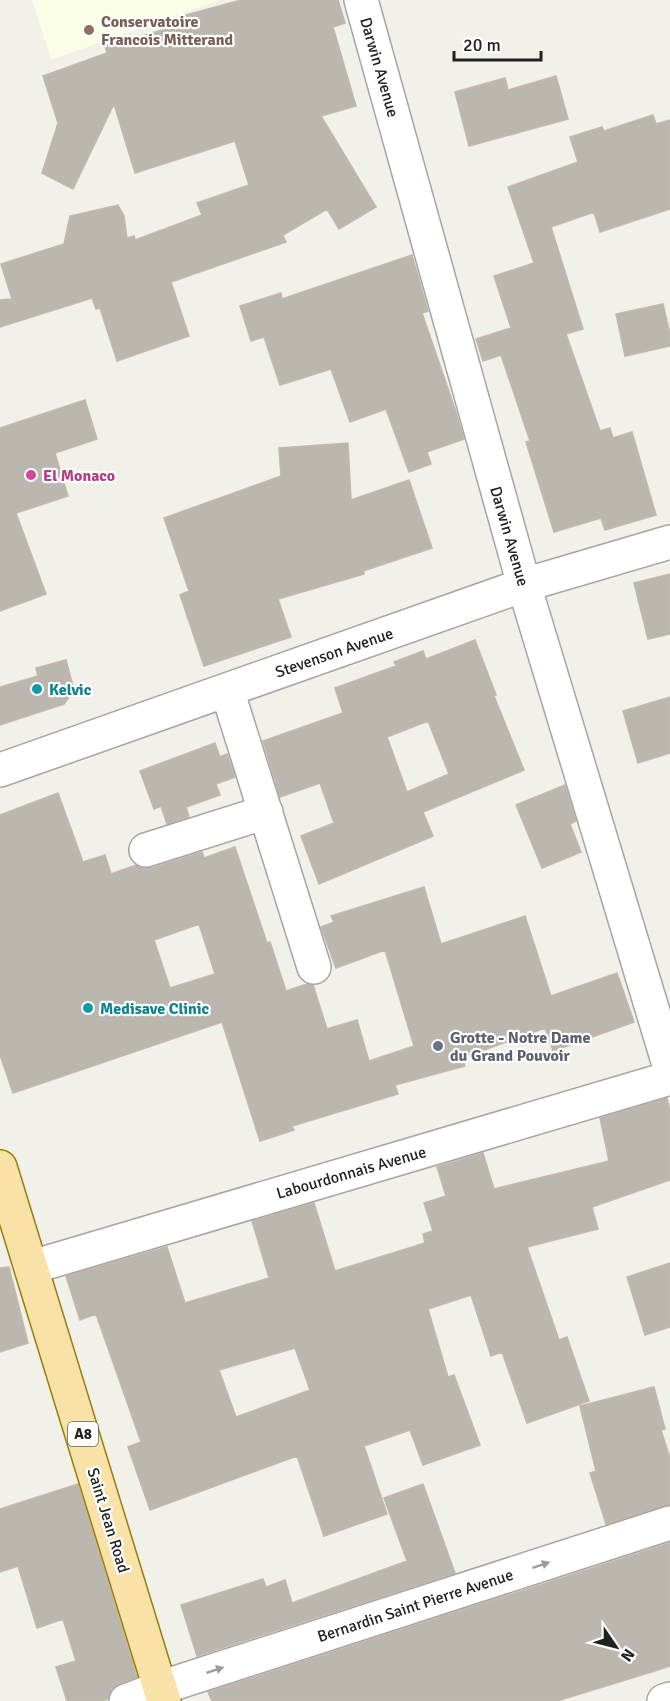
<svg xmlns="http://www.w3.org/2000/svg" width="670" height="1701" font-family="Signika,sans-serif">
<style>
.education{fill:#fafee5}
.building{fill:#bbb6ae;stroke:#c2b9ab;stroke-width:1.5;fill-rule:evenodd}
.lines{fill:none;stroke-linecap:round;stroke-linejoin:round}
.minor-casing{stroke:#a5a5a5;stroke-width:36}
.major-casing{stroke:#977f07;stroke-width:36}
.minor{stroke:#fff;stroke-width:33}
.major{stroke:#f8e2a7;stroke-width:33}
.oneway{fill:#9b9b9b}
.education-dot{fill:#8d6e63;stroke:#fff;stroke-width:2}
.hotel-dot{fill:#d1479c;stroke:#fff;stroke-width:2}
.culture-dot{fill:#0f9aa8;stroke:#fff;stroke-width:2}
.worship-dot{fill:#6b7280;stroke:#fff;stroke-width:2}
.labels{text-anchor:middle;stroke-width:4.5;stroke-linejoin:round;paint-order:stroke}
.shield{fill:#fff;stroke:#646464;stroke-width:1.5}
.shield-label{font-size:15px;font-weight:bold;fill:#212121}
.education-label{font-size:16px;font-weight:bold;fill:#785e54;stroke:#fff;text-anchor:start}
.street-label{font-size:16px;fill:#212121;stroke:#fff}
.hotel-label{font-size:16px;font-weight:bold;fill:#b23c85;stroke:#fff;text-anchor:start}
.culture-label{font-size:16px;font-weight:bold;fill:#0d838f;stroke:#fff;text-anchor:start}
.worship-label{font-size:16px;font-weight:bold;fill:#5b616d;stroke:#fff;text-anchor:start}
</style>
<rect width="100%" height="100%" fill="#f1f0e9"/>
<path class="education" d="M32 0H220L51 60Z"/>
<path class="building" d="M241 0H338L345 23 333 27 356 106 321 116 376 207 339 229 327 209 283 235 286 242 171 282 189 336 117 361 100 308 96 309 92 298 0 327V300L12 299 1 264 64 244 70 216 118 205 124 216 127 238 134 236 135 240 202 215 197 203 249 185 235 141 135 173 114 104 73 189 42 173 58 123 43 76 107 53 105 46 188 23 186 15Z
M556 76 568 119 469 146 455 92 505 78 508 90Z
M653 115 656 124 670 120V209L600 232 594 212 551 227 583 329 566 334 600 431 610 428 613 438 632 432 656 515 605 530 601 518 554 532 526 442 530 441 501 355 483 361 476 339 511 328 494 276 534 263 508 187 578 162 570 137 602 127 604 131Z
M412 255 428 311 422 313 455 409 464 439 427 452 431 464 409 472 386 409 350 422 331 369 280 385 264 337 251 341 240 306 281 293 282 299Z
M663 304 670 334V346L625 356 616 314Z
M85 400 97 439 55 453 68 496 16 513 46 594 0 611V428Z
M348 443 351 500 409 480 432 548 363 571 364 574 278 599 291 637 204 666 180 595 189 591 164 518 281 476 279 448Z
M670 574V634L648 639 634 583Z
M475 640 496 695 494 696 524 770 423 812 433 836 319 884 301 836 334 823 320 783 280 797 263 741 343 713 335 688 396 666 394 662 423 651 426 659ZM428 721 449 774 407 792 387 737Z
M66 660 74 690 64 704 0 725V687L38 676 36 668Z
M670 697V753L638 763 623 711Z
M215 743 220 757 227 754 235 777 216 784 220 795 186 807 189 817 167 824 161 806 154 809 140 771Z
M565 785 576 821 570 824 581 852 542 868 516 805Z
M58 793 83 862 105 855 111 874 136 865 143 868H152L202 852 204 858 235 847 267 943 270 942 286 991 307 984 313 985 327 1029 357 1020 369 1061 414 1046 385 950 336 968 321 927 334 922 331 916 424 887 441 944 525 916 551 996 617 973 634 1022 553 1051 545 1028 462 1058 465 1066 395 1085 398 1094 292 1126 294 1130 260 1141 222 1022 13 1093 0 1055V815ZM199 924 215 974 170 988 154 940Z
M667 1098 670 1111V1180L592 1207 598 1229 527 1247 559 1340 567 1337 589 1401 527 1423 502 1352 491 1356 471 1295 428 1309 448 1377 454 1375 480 1445 423 1465 410 1430 364 1446 387 1514 324 1536 297 1456 150 1510 128 1447 141 1442 96 1314 80 1320 66 1276 167 1247 185 1303 269 1278 252 1221 314 1203 335 1271 425 1243 423 1234 433 1231 424 1203 446 1196 437 1167 483 1153 494 1189 609 1161 600 1118ZM295 1348 310 1390 236 1417 219 1370Z
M670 1263V1327L645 1335 627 1277Z
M9 1267 28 1343 0 1352V1268Z
M654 1387 665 1429 661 1430 670 1458V1505L606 1524 590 1473 596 1471 580 1406Z
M78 1484 137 1677 119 1684 111 1690 108 1699 102 1701H67L56 1667 76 1661 63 1619 37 1628 18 1566 0 1572V1509Z
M423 1484 455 1573 197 1656 181 1605 263 1579 266 1587 285 1580 292 1603 407 1561 384 1498Z
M670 1543V1666L658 1670 557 1701H212L208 1692Z"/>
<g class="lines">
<g class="minor-casing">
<path id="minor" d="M361 0 524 585 670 1068
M227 690 314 967
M0 770 524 585 670 542
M146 850 266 812
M32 1267 670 1078
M126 1701 160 1688 670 1523
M664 1701 670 1699"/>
</g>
<g class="major-casing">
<path id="major" d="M0 1167 164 1701"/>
</g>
<use href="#minor" class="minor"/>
<use href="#major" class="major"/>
</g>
<defs><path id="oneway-solid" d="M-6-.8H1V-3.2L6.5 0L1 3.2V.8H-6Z" transform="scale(1.5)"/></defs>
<g class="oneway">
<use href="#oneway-solid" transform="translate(541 1565) rotate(-18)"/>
<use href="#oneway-solid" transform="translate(215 1670) rotate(-18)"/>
</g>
<circle class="education-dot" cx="89" cy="30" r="6"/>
<circle class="hotel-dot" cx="31" cy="475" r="6"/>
<g class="culture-dot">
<circle cx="37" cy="689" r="6"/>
<circle cx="88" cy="1008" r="6"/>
</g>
<circle class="worship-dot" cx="438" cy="1046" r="6"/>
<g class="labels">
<rect class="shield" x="68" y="1422" width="30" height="24" rx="4.5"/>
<g class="shield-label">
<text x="83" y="1439">A8</text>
</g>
<g class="education-label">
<text x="101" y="27">Conservatoire<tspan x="101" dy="18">Francois Mitterand</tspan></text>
</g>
<g class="street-label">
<text transform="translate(380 67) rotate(74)" y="6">Darwin Avenue</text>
<text transform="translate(510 536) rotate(74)" y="6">Darwin Avenue</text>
<text transform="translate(334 652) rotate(-19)" y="6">Stevenson Avenue</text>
<text transform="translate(351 1172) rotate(-16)" y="6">Labourdonnais Avenue</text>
<text transform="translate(109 1520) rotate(73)" y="6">Saint Jean Road</text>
<text transform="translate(415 1605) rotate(-18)" y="6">Bernardin Saint Pierre Avenue</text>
</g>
<g class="hotel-label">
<text x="43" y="481">El Monaco</text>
</g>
<g class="culture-label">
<text x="49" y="695">Kelvic</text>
<text x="100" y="1014">Medisave Clinic</text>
</g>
<g class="worship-label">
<text x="450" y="1043">Grotte - Notre Dame<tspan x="450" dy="18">du Grand Pouvoir</tspan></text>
</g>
</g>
<g transform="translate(616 1647) rotate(125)" stroke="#ffffff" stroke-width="4.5" paint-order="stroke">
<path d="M0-4.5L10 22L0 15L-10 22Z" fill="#212121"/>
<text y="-9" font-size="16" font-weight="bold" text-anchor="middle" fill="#212121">N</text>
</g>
<path d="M454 51v9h87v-9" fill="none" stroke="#212121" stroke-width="3"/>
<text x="463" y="51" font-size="18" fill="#212121" stroke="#ffffff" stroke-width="4.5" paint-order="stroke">20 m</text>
</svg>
